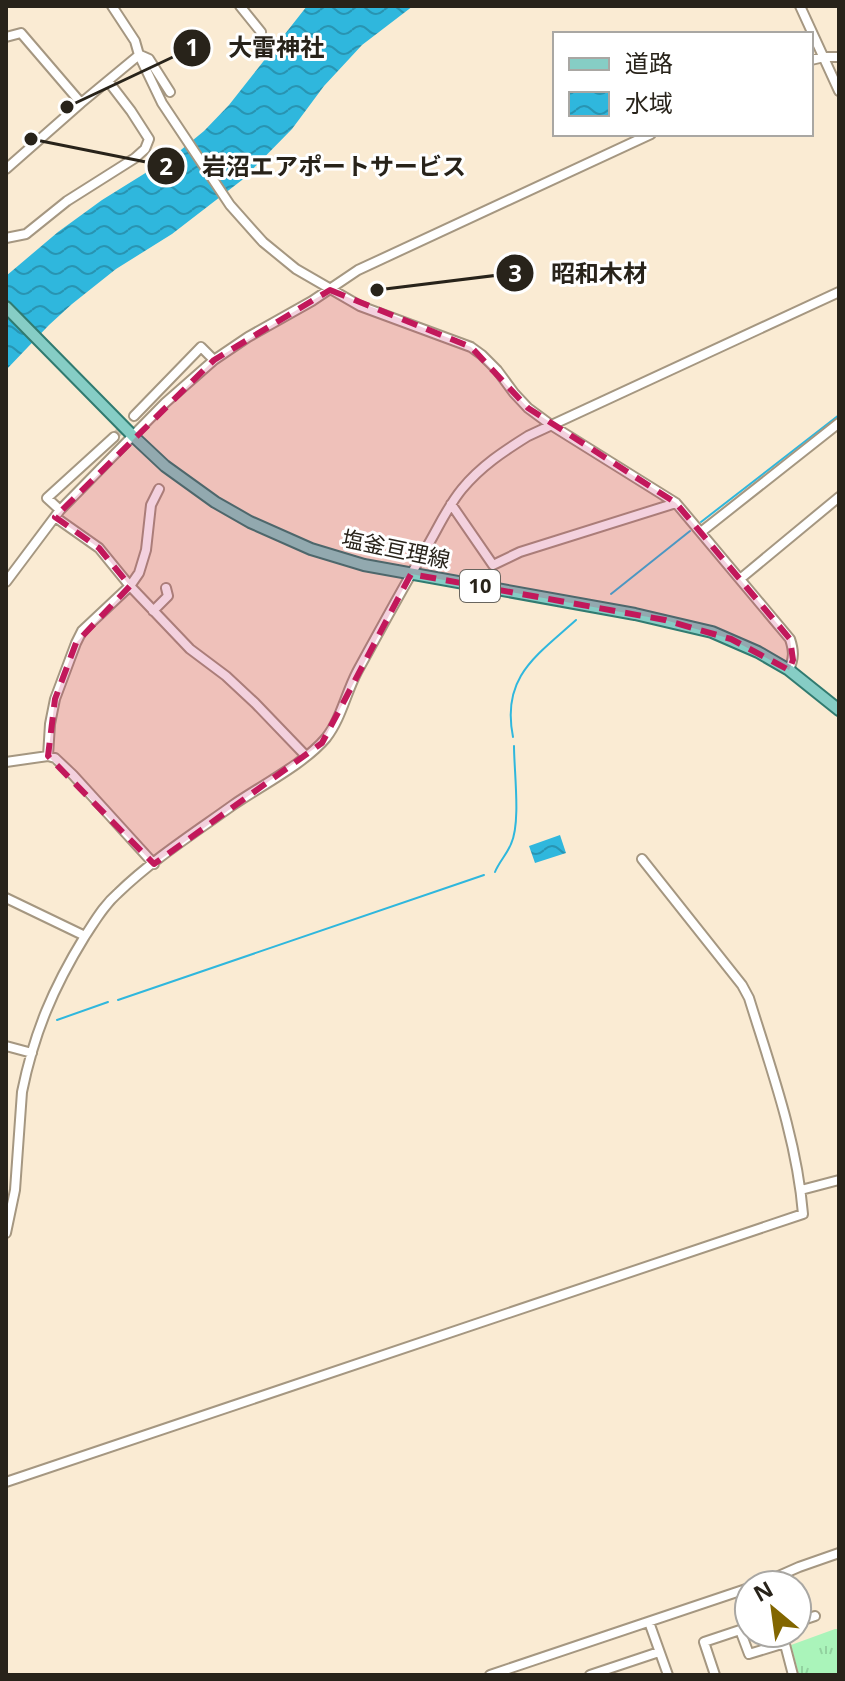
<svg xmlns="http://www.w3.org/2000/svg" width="845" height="1681" font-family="'Noto Sans','Noto Sans JP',sans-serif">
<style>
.grass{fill:url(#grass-tufts)}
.water{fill:url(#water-waves)}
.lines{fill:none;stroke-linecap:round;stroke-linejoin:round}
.stream{stroke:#2fb7dd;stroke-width:2}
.minor-tunnel{stroke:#d0c3ae;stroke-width:8;stroke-dasharray:8 4;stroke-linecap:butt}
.minor-casing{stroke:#a59781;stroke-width:12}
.major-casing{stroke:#317b70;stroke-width:14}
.minor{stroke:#fff;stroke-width:8}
.major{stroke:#86cdc5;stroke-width:10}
.marked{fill:#c2185b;fill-opacity:0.2;stroke:#c2185b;stroke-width:6;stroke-dasharray:16 10;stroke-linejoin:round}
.labels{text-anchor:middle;stroke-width:6;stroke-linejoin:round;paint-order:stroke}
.shield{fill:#fff;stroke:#68655f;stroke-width:2}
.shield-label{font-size:20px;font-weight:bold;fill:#28231a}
.street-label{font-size:22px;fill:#28231a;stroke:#fff}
.leader{fill:none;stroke:#28231a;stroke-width:3}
.callout-dot{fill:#28231a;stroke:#fff;stroke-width:3}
.mark-label{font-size:24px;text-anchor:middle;font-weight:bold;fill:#fff}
.callout-label{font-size:24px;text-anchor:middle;font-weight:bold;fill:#28231a;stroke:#fff;stroke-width:6;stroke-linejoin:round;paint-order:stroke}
</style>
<defs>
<pattern id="grass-tufts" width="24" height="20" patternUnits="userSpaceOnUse" patternTransform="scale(2)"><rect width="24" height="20" fill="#aaf4ba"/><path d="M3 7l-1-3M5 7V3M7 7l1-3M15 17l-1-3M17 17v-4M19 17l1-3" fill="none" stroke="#92d19f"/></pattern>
<pattern id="water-waves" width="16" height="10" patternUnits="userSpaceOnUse" patternTransform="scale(2)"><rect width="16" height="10" fill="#2fb7dd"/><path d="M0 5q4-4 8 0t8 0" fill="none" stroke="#2894b2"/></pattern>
</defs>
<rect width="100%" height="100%" fill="#faebd3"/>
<path class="grass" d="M835 1629H839V1675H799L791 1645Z"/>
<path class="water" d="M307 6H413L362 45 324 86 292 129 242 180 172 234 116 269 72 304 49 325 6 370V276L58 232 102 200 176 154 204 131 229 105Z
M560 835 566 853 535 863 529 846Z"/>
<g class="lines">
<path class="stream" d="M701 522 839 415
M611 594 690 531
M513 737C501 677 536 656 576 620
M495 872C499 862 507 854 511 844 521 823 514 771 514 746
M118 1000 484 875
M57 1020 108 1002"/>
<path class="minor-tunnel" d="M114 437 134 416"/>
<g class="minor-casing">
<path id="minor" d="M112 6 135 41 139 55 162 103 230 205 263 242 296 269 360 306 471 347 482 355 497 370 514 393 528 408 551 425 676 503 790 639C794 651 794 658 789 670
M240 6 261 32
M800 6 839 91
M6 37 21 33 81 103
M140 55 149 59 170 92
M811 60 824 57H839
M6 169 81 103 139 55
M6 238 26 234 67 201 135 158 145 149 149 139 131 111 108 81
M134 416 201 347 214 360
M451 504 493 565 520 552 676 503
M60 510 47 498 114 437
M55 517 99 548 130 586 190 649 226 676 255 703 306 756
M701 532 839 423
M740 579 839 497
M6 582 60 510 165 403 214 360 248 337 312 301 358 270 651 134
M153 611 168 596 166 588
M48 756 50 724 55 699 76 643 82 631 130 586 139 573 146 550 151 505 159 489
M6 762 48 756 55 758 73 775 154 864
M6 898 85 936
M6 1046 32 1053
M801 1190 839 1180
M6 1233 15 1190 22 1092C34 1033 53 988 85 936 95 921 104 905 118 893 152 860 194 833 233 805 262 785 304 764 326 738 341 719 346 693 357 672 380 630 403 587 428 545 439 526 448 506 462 489 481 466 504 451 528 436L839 292
M6 1482 803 1214C797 1140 771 1069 749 998L742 985 642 859
M758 1585 799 1567 839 1553
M649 1622 668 1675
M797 1622 815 1616
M782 1633 793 1675
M490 1675 749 1588
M590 1675 659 1652
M715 1675 704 1642 740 1630 749 1654 785 1643"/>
</g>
<g class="major-casing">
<path id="major" d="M6 307 133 436 165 466 215 502 250 522 311 549 364 565 635 614 712 632 758 652 789 670 839 710"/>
</g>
<use href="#minor" class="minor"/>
<use href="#major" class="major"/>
</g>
<path class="marked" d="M330 290 471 347 528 408 676 503 790 639 793 660 789 670 731 639 665 620 411 574 322 743 154 864 48 756 55 699 76 643 130 586 99 548 55 517 214 360Z"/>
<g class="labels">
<rect class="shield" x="460" y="570" width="40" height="32" rx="6"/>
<g class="shield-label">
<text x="480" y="593">10</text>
</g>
<g class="street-label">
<text transform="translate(396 549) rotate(12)" y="8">塩釜亘理線</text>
</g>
</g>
<path class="leader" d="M67 107L192 48M31 139L166 166M377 290L515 273"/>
<g class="callout-dot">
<circle cx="67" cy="107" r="8"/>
<circle cx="31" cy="139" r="8"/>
<circle cx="377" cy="290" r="8"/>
<circle cx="192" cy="48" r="20"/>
<circle cx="166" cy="166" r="20"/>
<circle cx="515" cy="273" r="20"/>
</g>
<g class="mark-label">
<text x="192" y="56">1</text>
<text x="166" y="175">2</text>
<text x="515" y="282">3</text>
</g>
<g class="callout-label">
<text x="276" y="56">大雷神社</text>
<text x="334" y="175">岩沼エアポートサービス</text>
<text x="599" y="282">昭和木材</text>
</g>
<rect width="845" height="1681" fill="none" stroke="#28231a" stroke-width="16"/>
<rect x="553" y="32" width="260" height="104" fill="#ffffff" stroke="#a9a7a3" stroke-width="2"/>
<rect x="569" y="58" width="40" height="12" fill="#86cdc5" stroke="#a9a7a3" stroke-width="2"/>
<text x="625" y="72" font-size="24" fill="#28231a">道路</text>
<rect x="569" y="92" width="40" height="24" fill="url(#water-waves)" stroke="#a9a7a3" stroke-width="2"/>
<text x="625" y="112" font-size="24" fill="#28231a">水域</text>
<g transform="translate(773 1609) rotate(331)"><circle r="38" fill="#ffffff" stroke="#a9a7a3" stroke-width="2"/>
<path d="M0-6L14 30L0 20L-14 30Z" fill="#826600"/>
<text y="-12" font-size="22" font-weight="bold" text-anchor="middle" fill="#28231a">N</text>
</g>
</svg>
